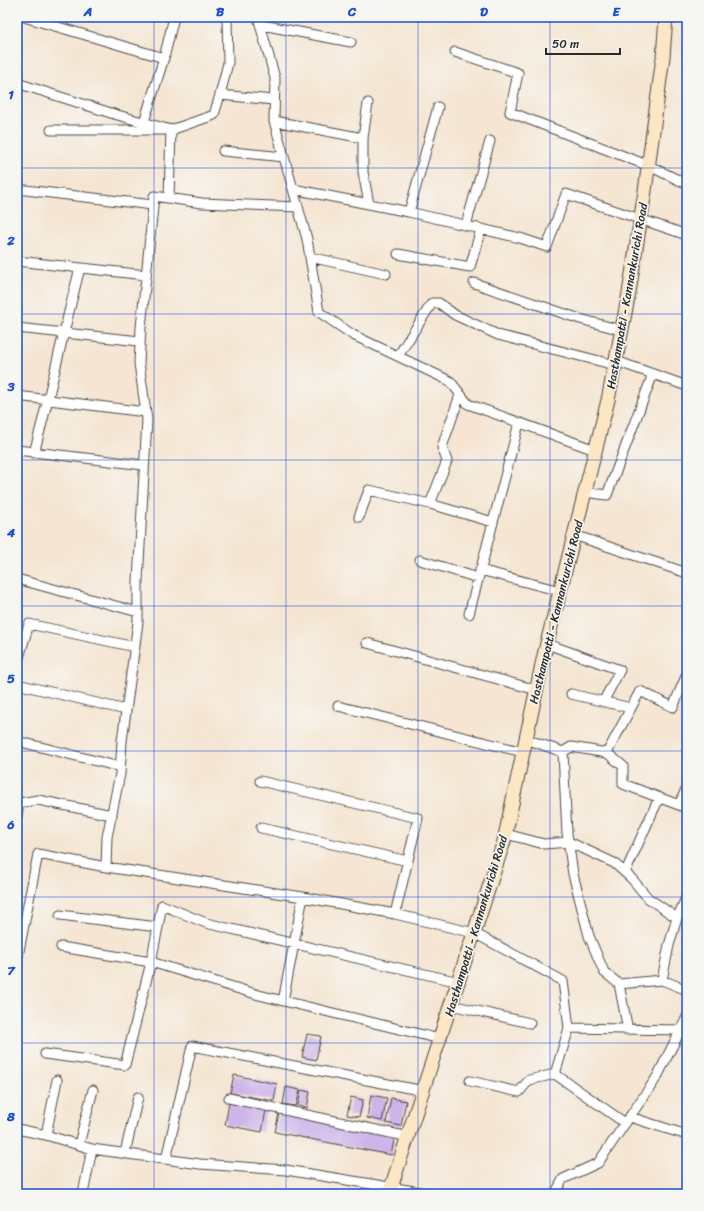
<svg xmlns="http://www.w3.org/2000/svg" width="704" height="1211" font-family="Sriracha,sans-serif">
<style>
.building{fill:#ceb4e8}
.lines{fill:none;stroke-linecap:round;stroke-linejoin:round}
.street-casing{stroke:#494744;stroke-width:11}
.secondary-casing{stroke:#494744;stroke-width:15}
.street{stroke:#fff;stroke-width:9}
.secondary{stroke:#fce6c4;stroke-width:13}
.grid{fill:none;stroke:#1d4ed8;stroke-width:1;stroke-opacity:0.55}
.labels{text-anchor:middle;stroke-width:3.5;stroke-linejoin:round;paint-order:stroke}
.street-label{font-size:12px;fill:#2b2b2b;stroke:#f6f6f2}
.neatline{fill:none;stroke:#1d4ed8;stroke-width:1.5}
.grid-label{font-size:13px;text-anchor:middle;font-weight:bold;fill:#1d4ed8}
</style>
<rect width="100%" height="100%" fill="#f6f6f2"/>
<filter id="ink" filterUnits="userSpaceOnUse"><feTurbulence type="fractalNoise" baseFrequency=".025" numOctaves="2"/><feDisplacementMap in="SourceGraphic" scale="8" xChannelSelector="R" yChannelSelector="G"/><feConvolveMatrix kernelMatrix="1 2 1 2 8 2 1 2 1" color-interpolation-filters="sRGB"/></filter>
<filter id="wash" filterUnits="userSpaceOnUse"><feTurbulence type="fractalNoise" baseFrequency=".012" numOctaves="4" result="noise"/><feDisplacementMap in="SourceGraphic" scale="16" xChannelSelector="R" yChannelSelector="G"/><feGaussianBlur stdDeviation="0.9" result="paint"/><feColorMatrix in="noise" values="0 0 0 0 0 0 0 0 0 0 0 0 0 0 0 0 0 1.4 0 .05"/><feComposite in="paint" operator="in"/></filter>
<g filter="url(#wash)">
<rect width="100%" height="100%" fill="#f5e5d2"/>
<g id="blocks">
<path class="building" d="M307 1034 321 1036 316 1060 302 1057Z
M234 1075 277 1084 274 1101 230 1093Z
M286 1087 300 1090 296 1106 283 1104Z
M301 1090 310 1092 307 1108 298 1106Z
M371 1095 387 1098 382 1121 367 1118Z
M351 1097 363 1100 359 1117 347 1115Z
M391 1098 406 1101 401 1126 386 1123Z
M229 1103 266 1110 262 1132 225 1125Z
M279 1113 395 1136 391 1155 275 1132Z"/>
</g>
</g>
<g filter="url(#ink)">
<use href="#blocks" fill-opacity="0" stroke="#494744" stroke-width="1"/>
<g class="lines">
<g class="street-casing">
<path id="street" d="M24 17 164 58
M227 17 228 63 220 95 274 100
M258 17 275 78 274 121 307 239 319 312 353 335 450 381 468 404 595 450
M262 25 351 42
M455 52 518 73 510 112 649 166 687 184
M17 83 114 114 171 130 169 198
M368 103 363 138V172L369 204
M274 121 363 138
M144 122 164 58 174 17
M51 130H171L214 115 220 95
M223 151 284 157
M17 189 153 205
M293 189 409 212 520 238 547 247 566 194 687 235
M409 212 438 107
M466 225 490 141
M398 254 470 267 481 229
M310 257 386 274
M17 261 146 275
M474 283 580 319 621 330
M17 328 140 341
M398 356 432 303H439L455 315 498 335 615 365
M616 361 687 386
M17 396 146 412
M17 450 144 465
M34 453C51 391 64 329 80 268
M585 492 607 495 653 374
M430 504 493 522
M359 517 369 490 430 504 447 461 442 447 460 395
M574 535 687 573
M420 560 478 578
M480 570 560 591
M17 579 138 612
M469 614 519 423
M367 643 537 690
M547 644 620 670 603 702
M17 664 29 624 135 647
M17 684 126 710
M571 694 631 708
M338 706 523 752
M526 739 563 752 567 833 573 874 589 936 604 972 619 984 628 1030
M17 741 120 767
M563 752 571 747 607 753 623 766V784L687 808
M607 753 640 691 673 707 687 674
M260 781 418 818 395 914
M679 805 687 787
M17 816 19 803 38 800 112 815
M261 828 408 861
M506 834 544 844 569 842 614 863 632 879 648 898 677 918 687 896
M106 867 107 837 120 774 122 741 138 622V581L147 420 139 363 141 328 154 196 202 203 298 207
M625 873 659 798
M60 915 158 927
M61 947 151 962 158 927 162 905 206 923 459 982
M17 961 38 854 106 867 303 897 395 914 474 933 563 981 569 1028 680 1030 687 1032
M662 980 669 945 677 918
M619 984 662 980 687 990
M283 1001 303 897
M451 1005 530 1023
M569 1028 555 1074 625 1123
M45 1054 125 1065 151 962 259 995 440 1039
M470 1081 519 1092 529 1080 555 1074
M229 1098 409 1137
M630 1117 687 1135
M17 1129 46 1135 92 1149 200 1164 286 1170 432 1194
M46 1135 57 1080
M79 1144 93 1090
M125 1153 138 1097
M166 1159 192 1046 424 1091
M83 1194 92 1149
M555 1194 563 1179 598 1163 657 1077 687 1017"/>
</g>
<g class="secondary-casing">
<path id="secondary" d="M389 1194 504 841 544 655 608 400 629 293 645 191 663 57 666 17"/>
</g>
<use href="#street" class="street"/>
<use href="#secondary" class="secondary"/>
</g>
</g>
<path class="grid" d="M154 17V1194M286 17V1194M418 17V1194M550 17V1194M17 168H687M17 314H687M17 460H687M17 606H687M17 751H687M17 897H687M17 1043H687"/>
<g class="labels">
<g class="street-label">
<text transform="translate(627 296) rotate(-80)" y="4">Hasthampatti - Kannankurichi Road</text>
<text transform="translate(556 612) rotate(-76)" y="4">Hasthampatti - Kannankurichi Road</text>
<text transform="translate(476 926) rotate(-73)" y="4">Hasthampatti - Kannankurichi Road</text>
</g>
</g>
<rect width="704" height="1211" fill="none" stroke="#f6f6f2" stroke-width="44"/>
<path d="M546 48v6h74v-6" fill="none" stroke="#2b2b2b" stroke-width="2"/>
<text x="552" y="48" font-size="12" fill="#2b2b2b" stroke="#f6f6f2" stroke-width="3" paint-order="stroke">50 m</text>
<rect x="22" y="22" width="660" height="1167" class="neatline"/>
<g class="grid-label">
<text x="88" y="16">A</text>
<text x="220" y="16">B</text>
<text x="352" y="16">C</text>
<text x="484" y="16">D</text>
<text x="616" y="16">E</text>
<text x="11" y="99">1</text>
<text x="11" y="245">2</text>
<text x="11" y="391">3</text>
<text x="11" y="537">4</text>
<text x="11" y="683">5</text>
<text x="11" y="829">6</text>
<text x="11" y="975">7</text>
<text x="11" y="1121">8</text>
</g>
</svg>
